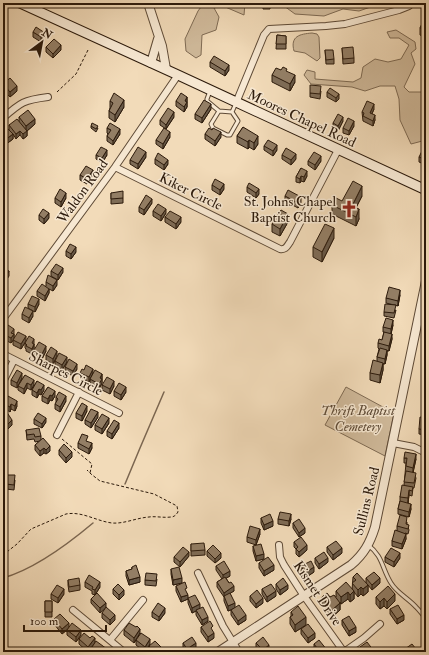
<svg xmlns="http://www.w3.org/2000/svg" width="429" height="655" font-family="'IM FELL Double Pica',serif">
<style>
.green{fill:#d0ba9b;stroke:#7e6a53}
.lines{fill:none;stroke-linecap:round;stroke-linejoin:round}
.stream{stroke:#7b6650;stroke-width:1.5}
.service-casing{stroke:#5e4a36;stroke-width:5}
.minor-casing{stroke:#5e4a36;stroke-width:8}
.tertiary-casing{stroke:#5e4a36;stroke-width:10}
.secondary-casing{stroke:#2c1a0b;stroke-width:11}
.path{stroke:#2c1a0b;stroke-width:1;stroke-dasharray:3 2;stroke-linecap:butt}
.service{stroke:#f7e8d2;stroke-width:3}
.minor{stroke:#f7e8d2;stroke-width:6}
.tertiary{stroke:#f7e8d2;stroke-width:8}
.secondary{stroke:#f7e8d2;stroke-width:9}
.wall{fill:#7e6c57;stroke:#2c1a0b}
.shaded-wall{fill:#675847;stroke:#2c1a0b}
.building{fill:#937e65;stroke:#2c1a0b}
.labels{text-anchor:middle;stroke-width:3;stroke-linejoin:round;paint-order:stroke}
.street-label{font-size:14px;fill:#2c1a0b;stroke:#f7e8d2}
.poi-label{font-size:14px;fill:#2c1a0b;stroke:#f7e8d2;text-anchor:end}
.park-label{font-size:14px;font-style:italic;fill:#5d4a36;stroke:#f7e8d2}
</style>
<rect width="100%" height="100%" fill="#f2dbb9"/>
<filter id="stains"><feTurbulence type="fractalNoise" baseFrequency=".005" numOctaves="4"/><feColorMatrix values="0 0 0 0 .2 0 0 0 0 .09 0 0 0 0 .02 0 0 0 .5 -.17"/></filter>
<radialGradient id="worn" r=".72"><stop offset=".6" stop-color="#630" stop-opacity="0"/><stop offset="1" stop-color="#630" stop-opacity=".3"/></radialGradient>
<path class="green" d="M204 3H245L244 15 223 6 214 8 219 17 216 30 202 35 201 55 196 58 186 51 185 39 198 11Z
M280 3H382L359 11 343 9 324 16 295 14Z
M396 30 415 42 416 49 411 53 415 64 404 87 409 92H426V140L411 144 400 120 399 99 395 86H380L365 91 352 87 311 84 304 75 307 70 315 72V79L353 82 361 78 363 67 375 59 388 62 401 59 409 45 399 38H390L387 32Z
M312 33 317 34 319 37 320 58 317 61 305 53 294 51C290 36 300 34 312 33Z
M346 387 394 413 385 456 325 425Z"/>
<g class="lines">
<path class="stream" d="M125 484 140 448 164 392
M3 578C35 569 68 544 93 523"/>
<g class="service-casing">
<path id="service" d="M210 91 207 99V101L219 111
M232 112 219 111 211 124 213 128 227 135H230L238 121 232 112 236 103
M368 545C383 556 382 569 391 583 397 593 408 598 416 607 420 611 423 615 426 619
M425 652H426"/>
</g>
<g class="minor-casing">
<path id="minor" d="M236 103 264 35 269 29 326 26 345 24 399 10 409 6 412 3
M3 118C21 102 24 100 48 97
M115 167 280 249C286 250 287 246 290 242L338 150
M3 319 115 167 178 75
M3 354 119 413
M3 382 14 360
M57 435 79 392
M393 443 414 447 426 453
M279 545 280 557 284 565 304 596 344 652
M198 573 223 626 239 652
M73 610 124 652
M110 640 143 600
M344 652 364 638 380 624"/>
</g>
<g class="tertiary-casing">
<path id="tertiary" d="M148 3 162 46 166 69
M151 63 158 39
M218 652 351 565C364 554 370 543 375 527L426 281"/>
</g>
<g class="secondary-casing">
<path id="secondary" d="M20 3 178 75 426 190"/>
</g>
<path class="path" d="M57 92 76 74 88 50
M62 439 92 464 90 473
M3 555 17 544 31 529 66 514C82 511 96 521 112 523 124 524 136 518 149 517 156 516 163 518 171 517 174 517 176 515 178 512L177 506 154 494 100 481 91 474 87 470"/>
<use href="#service" class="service"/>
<use href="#minor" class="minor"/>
<use href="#tertiary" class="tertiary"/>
<use href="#secondary" class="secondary"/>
</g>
<path class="wall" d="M255 3H270V9H263V5H255Z
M426 16V38L420 35V28Z
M33 32 45 38 41 42 33 37Z
M277 35 286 36V49H276Z
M46 47 61 50 53 58 46 52Z
M342 48 354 58V63L343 64Z
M325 50 334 59V64H326Z
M210 62 229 70 225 76 210 67Z
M281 70 295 82 290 91 272 82V75Z
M3 84 17 91 10 97 7 94V98L3 101Z
M321 91 320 99 310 97V93Z
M327 92 339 99 336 102 327 97Z
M187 97V107L184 112 176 106V101Z
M110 101 124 107 115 122 109 118V111L110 108Z
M211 109 202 123 195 119V114Z
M374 109 372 114 375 120 373 126 363 121 362 112Z
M19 117 35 124 27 131V136L23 139 20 135 16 139 13 134V139L5 145 3 143V148V129L9 130V125L19 122Z
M174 117 166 129 160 125V120Z
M343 121 338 131 333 128V123Z
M91 126 98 128 96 132 91 128Z
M354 126 349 135 343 133V128Z
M243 127 258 144 254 150 249 147 248 149 237 143V136Z
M107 128 120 134 113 145 107 141V136L108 134 107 133Z
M205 134 221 137 215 146 205 139Z
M170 137 163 149 156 144V140Z
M264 146 277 150 273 156 264 150Z
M426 150V165L419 162V157Z
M96 155H107L102 163 96 159Z
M282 155 296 159 291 165 282 159Z
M146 157 138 169 130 164V160Z
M155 159 168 164 164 170 155 164Z
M308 161H321L315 170 308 165Z
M301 168 307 176 304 182 301 181 300 183 296 182V177Z
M80 175H93L87 184 80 180Z
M212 185 224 189 220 195 212 190Z
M247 187 259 194 256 198 247 192Z
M111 193 123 198V203L111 204Z
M285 196 301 202 298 208 285 201Z
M362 196 356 208 359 219 356 226 332 214V205Z
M55 198H66L61 207 55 203Z
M152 203 144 215 139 212V207Z
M153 211 166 213 161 221 153 216Z
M39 215 49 218 44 224 39 220Z
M165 217 181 222 176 229 165 222Z
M288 222 280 236 272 232V224Z
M334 238 322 262 313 257V247Z
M66 251 76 252 71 259 66 256Z
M51 271 63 272 58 280 51 276Z
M46 282 57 285 53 291 49 289V293L45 301 37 296V291L46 286Z
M400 295 398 306 386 303V298Z
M28 304H39L35 312 28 308Z
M396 310 394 318 384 316V312Z
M22 314 33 316 29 323 22 319Z
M393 325 391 334 392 339 389 351H387V355L385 364H383V370L380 383 370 380V373L377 361V357L379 349 378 348V343L382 340 384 332H383V327Z
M14 329V339L11 343 3 339V333Z
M34 339V349L32 354 26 351V349L25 348V343Z
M13 340 26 341 21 349 13 345Z
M34 350 46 351 42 359 34 355Z
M46 355 67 362 62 370 55 365V361L53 364 46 360Z
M65 367 77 369 73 376 65 372Z
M84 370 93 373 89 382 80 378V373Z
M102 374V383L99 389 90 384V379Z
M25 375 34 385 31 390 27 388 24 394 18 390V386Z
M22 378 17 388 11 385V380Z
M37 381 44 390 41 395 39 394 37 398 32 395V390Z
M102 385 114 386 110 394 102 390Z
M48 387 55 396 52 401 50 400 48 404 42 401V396Z
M114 391 126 392 121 400 114 396Z
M426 395V416L422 415V410Z
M8 396 17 406 15 411 11 409 10 412 4 408V404Z
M56 397 66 401 60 412 55 409V404L56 403Z
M87 411 82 421 76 418V413Z
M3 413 12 425 6 431 3 426Z
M98 417 91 428 85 424V420Z
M426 418V435L419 434V429Z
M34 419 46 422 42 428 34 424Z
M109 423 102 434 95 430V425Z
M119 428 112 439 107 436V431Z
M26 430 41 436V440L50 451 46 454 44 453 40 456 35 450V445L40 441 35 442 34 439 27 440Z
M88 442 92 448 89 454 78 448V443Z
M59 450 72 457 66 463 59 455Z
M404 458 416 459 413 472 416 478 414 488H413L412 496 409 495 408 503 411 509 409 517 398 514V509L400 501V497L404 485 406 463H404Z
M15 480 14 490 6 489V484Z
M261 518 273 526 264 530 261 523Z
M278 519H291L289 526 278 524Z
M407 522V524L409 530 408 534 405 533 406 539 402 549 392 546V541L397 531V526Z
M293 523 305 533 299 537 293 528Z
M260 534 256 545 247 542V537Z
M294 542 307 550 299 557 296 554V549L294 547Z
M191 544 205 550V555L191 556Z
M253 546 264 559 256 561 253 551Z
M327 547 342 553 333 560 327 552Z
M207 551 221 558 215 563 207 556Z
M189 556 180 567 174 562V557Z
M385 557 400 558 394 567 385 562Z
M315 558 328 562 319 569 315 563Z
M259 563 274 570 264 576 259 568Z
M216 566 230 576 226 578 234 591 230 593 235 608 246 620 238 625 231 615V610L233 609 228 611 224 601V597L217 587V582L222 579 216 570Z
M301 566 314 572 305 578 301 571Z
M132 567 140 582 129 585 126 576V571L132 569Z
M171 569 182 583 173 585 171 574Z
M353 577 366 583V578L380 583 372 590 368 585V592L363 596 361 594 358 597 354 592V599L350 602 348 599 341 604 340 602V610L332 617 322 604V597H336V591L352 590Z
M157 579 156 586 145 585V580Z
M68 580 80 585V590L69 592 68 585Z
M85 582 100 587 95 595 92 594V591L85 587Z
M276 584 288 589 280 595 276 589Z
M176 586 187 593 188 599 181 602 176 591Z
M113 589 124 595 119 600 113 594Z
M262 589 276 596 267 602 262 594Z
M51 594H64L58 603 51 599Z
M250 596 263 603 256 608 250 601Z
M376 597 395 601 387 609 384 606 380 609 376 604Z
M188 598 200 608 208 621 202 625 196 615V611L192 613 188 603Z
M91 599 106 603 100 613 91 603Z
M45 601H52V617H45Z
M390 609 404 620 397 624 390 614Z
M152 612 165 613 159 621 152 617Z
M291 612 306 625 295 632 290 624V617L291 616Z
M102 613 115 620 110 625 102 618Z
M54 619 69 628 81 635 76 642 67 635V630L62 634 54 624Z
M342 620 356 632 349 636 342 625Z
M201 627 214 638 208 642 201 632Z
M301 629 315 638 308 643 301 634Z
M124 630 140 633 150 644 145 652 136 645V640L134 643 124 635Z
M79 639 95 643 107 652H92V647L88 652 79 644Z
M183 643 196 648 190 652H185L183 648Z
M256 643 269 650 267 652H260L256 648Z
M314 644 327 652H316L314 649Z
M149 646 164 652H150L149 651Z
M360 647 374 652H360Z"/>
<path class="shaded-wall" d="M45 33V38L41 42V37Z
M61 45V50L53 58V54Z
M229 65V70L225 76V71Z
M295 75V82L290 91V84Z
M17 86V91L10 97V92Z
M7 93V98L3 101V96Z
M339 94V99L336 102V98Z
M187 97V107L184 112 185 101Z
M124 100V107L115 122V115Z
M211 104V109L202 123V118Z
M374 104V109L370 118V113Z
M174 112V117L166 129V125Z
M375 115V120L373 126V121Z
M343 117V121L338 131V126Z
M35 119V124L27 131V136L23 139V134L26 131V126Z
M354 121V126L349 135V131Z
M120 129V134L113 145V141Z
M20 131V135L16 139V134Z
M170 132V137L163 149V144Z
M221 132V137L215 146V141Z
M13 134V139L5 145V140Z
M258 136V144L254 150V143Z
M249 140V147L248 149V142Z
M277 145V150L273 156V151Z
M107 150V155L102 163V158Z
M146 152V157L138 169V164Z
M296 154V159L291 165V160Z
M321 156V161L315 170V165Z
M168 160V164L164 170V165Z
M93 170V175L87 184V179Z
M307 171V176L304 182V177Z
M301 176V181L300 183V179Z
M224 184V189L220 195V190Z
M362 186V196L352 215V206Z
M259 189V194L256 198V193Z
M66 193V198L61 207V202Z
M301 197V202L298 208V203Z
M152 199V203L144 215V210Z
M166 209V213L161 221V216Z
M359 209V219L356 226V217Z
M49 213V218L44 224V219Z
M288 214V222L280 236V229Z
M181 217V222L176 229V224Z
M334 228V238L322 262V252Z
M76 247V252L71 259V254Z
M63 268V272L58 280V275Z
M9 271V276L4 284V279Z
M57 280V285L53 291V286Z
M49 289V293L45 301V296Z
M400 290V295L398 306V301Z
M39 299V304L35 312V307Z
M33 311V316L29 323V318Z
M393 320V325L391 334V329Z
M14 334V339L11 343V338Z
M392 334V339L389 351V346Z
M26 336V341L21 349V344Z
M34 344V349L32 354V349Z
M46 346V351L42 359V354Z
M387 350V355L385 364V359Z
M57 351V356L53 364V359Z
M67 357V362L62 370V365Z
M383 363V370L380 383V375Z
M77 364V369L73 376V371Z
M93 369V373L89 382V377Z
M22 373V378L17 388V383Z
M102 374V383L99 389 100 378Z
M34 380V385L31 390V385Z
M114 381V386L110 394V389Z
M27 383V388L24 394V389Z
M44 385V390L41 395V390Z
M126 387V392L121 400V395Z
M39 389V394L37 398V393Z
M55 391V396L52 401V396Z
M50 395V400L48 404V399Z
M66 396V401L60 412V407Z
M17 401V406L15 411V406Z
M11 404V409L10 412V407Z
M87 406V411L82 421V416Z
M98 412V417L91 428V423Z
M46 418V422L42 428V424Z
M109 418V423L102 434V429Z
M12 420V425L6 431V426Z
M119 423V428L112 439V434Z
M92 443V448L89 454V449Z
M50 446V451L46 454V450Z
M44 448V453L40 456V451Z
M72 452V457L66 463V458Z
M416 454V459L413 473V468Z
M409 490V495L408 503V498Z
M411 504V509L409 517V512Z
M291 514V519L289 526V521Z
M273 521V526L264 530V525Z
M305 528V533L299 537V533Z
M260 529V534L256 545V540Z
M406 534V539L402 549V544Z
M307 545V550L299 557V552Z
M342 548V553L333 560V555Z
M189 552V556L180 567V562Z
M221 553V558L215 563V559Z
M400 553V558L394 567V562Z
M264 554V559L256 561V556Z
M328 558V562L319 569V564Z
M274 565V570L264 576V571Z
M314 567V572L305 578V573Z
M230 571V576L223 580V575Z
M140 577V582L129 585V580Z
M182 578V583L173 585V580Z
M380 578V583L372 590V585Z
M100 582V587L95 595V590Z
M288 585V589L280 595V590Z
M368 585V592L363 596V589Z
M234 586V591L224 597V593Z
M361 587V594L358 597V590Z
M64 589V594L58 603V598Z
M124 590V595L119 600V595Z
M276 591V596L267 602V597Z
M354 591V599L350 602V595Z
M348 592V599L341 604V597Z
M395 594V601L387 609V602Z
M188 595V599L181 602V597Z
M263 598V603L256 608V604Z
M384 598V606L380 609V602Z
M106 603V608L100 613V608Z
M235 603V608L228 611V606Z
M340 603V610L332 617V610Z
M200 604V609L192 613V608Z
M165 608V613L159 621V617Z
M115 615V620L110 625V620Z
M246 615V620L238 625V621Z
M404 615V620L397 624V619Z
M208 617V621L202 625V620Z
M306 617V625L295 632V625Z
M69 623V628L62 634V629Z
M356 627V632L349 636V631Z
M140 629V633L134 643V638Z
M81 630V635L76 642V637Z
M214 633V638L208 642V637Z
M315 633V638L308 643V638Z
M95 638V643L88 652V647Z
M150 639V644L145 652V647Z
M196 643V648L190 652H187V649Z
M269 645V650L267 652H263V650Z"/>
<path class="building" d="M263 3H270V4H263Z
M426 16V31L420 28Z
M36 27 45 33 41 37 33 32Z
M277 35 286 36V44H276Z
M54 39 61 45 53 54 46 47Z
M353 47 354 58 343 59 342 48Z
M325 50H333L334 59 326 60Z
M214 56 229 65 225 71 210 62Z
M283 67 287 69 286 71 295 75 290 84 272 75 276 68 281 70Z
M10 78 17 86 10 92 3 84Z
M310 85 321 86 320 94 310 93Z
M330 88 339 94 336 98 327 92Z
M3 89 7 93 3 96Z
M114 93 124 100 115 115 109 111 113 103 110 101Z
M181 93 187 97 185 101 187 102 184 107 176 101Z
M204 100 211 104 202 118 195 114Z
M367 101 374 104 370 113 375 115 373 121 363 116 364 113 362 112Z
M168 108 174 112 166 125 160 120Z
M28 110 35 119 26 126 19 117Z
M338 114 343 117 338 126 333 123Z
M348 118 354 121 349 131 343 128Z
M17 119 27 131 23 134 20 131 16 134 9 125Z
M92 123 98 126 96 129 91 126Z
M110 123 120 129 113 141 107 136 111 130 107 128Z
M6 127 13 134 5 140 3 138V129Z
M243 127 258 136 254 143 249 140 248 142 237 136Z
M164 128 170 132 163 144 156 140Z
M209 128 212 130 213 128 221 132 215 141 205 134Z
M268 140 277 145 273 151 264 146Z
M101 147 107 150 102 158 96 155Z
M138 147 146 152 138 164 130 160Z
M286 148 296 154 291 160 282 155Z
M423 149 426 150V160L419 157Z
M314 152 321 156 315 165 308 161Z
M158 153 168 160 164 165 155 159Z
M86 166 93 170 87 179 80 175Z
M301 168 307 171 304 177 301 176 300 179 296 177Z
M215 179 224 184 220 190 212 185Z
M353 181 362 186 352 206 359 209 356 217 332 205 336 198 342 201Z
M249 183 259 189 256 193 247 187Z
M60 189 66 193 61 202 55 198Z
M288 190 301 197 298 203 285 196Z
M123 191V198L111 199V193Z
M146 195 152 199 144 210 139 207Z
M158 204 166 209 161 216 153 211Z
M43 209 49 213 44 219 39 215Z
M281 210 288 214 280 229 272 224Z
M170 211 181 217 176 224 165 217Z
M325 224 334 228 322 252 313 247Z
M70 244 76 247 71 254 66 251Z
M56 264 63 268 58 275 51 271Z
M3 267 9 271 4 279H3Z
M48 275 57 280 53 286 46 282Z
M42 284 49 289 45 296 37 291Z
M389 287 400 290 398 301 386 298Z
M32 296 39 299 35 307 28 304Z
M385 304 396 305 394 313 384 312Z
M25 307 33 311 29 318 22 314Z
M386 318 393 320 391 329 383 327Z
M8 325 14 329 11 333 14 334 11 338 3 334Z
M18 332 26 336 21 344 13 340Z
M384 332 392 334 389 346 378 343 379 339 382 340Z
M29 336 34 339 32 343 34 344 32 349 26 346 27 345 25 343Z
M39 342 46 346 42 354 34 350Z
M51 347 57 351 53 359 46 355Z
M380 348 387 350 385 359 377 357Z
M59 353 67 357 62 365 55 361Z
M69 359 77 364 73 371 65 367Z
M373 360 383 363 380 375 370 373Z
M86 365 93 369 89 377 80 373 82 369 84 370Z
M17 370 22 373 17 383 11 380Z
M95 370 102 374 100 378 102 379 99 384 90 379Z
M25 375 34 380 31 385 27 383 24 389 18 386Z
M107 377 114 381 110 389 102 385Z
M37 381 44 385 41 390 39 389 37 393 32 390Z
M119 383 126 387 121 395 114 391Z
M48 387 55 391 52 396 50 395 48 399 42 396Z
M59 392 66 396 60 407 55 404 58 399 56 397Z
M425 395H426V411L422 410Z
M8 396 17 401 15 406 11 404 10 407 4 404Z
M82 403 87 406 82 416 76 413Z
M91 409 98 412 91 423 85 420Z
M6 411 12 420 6 426 3 422V413Z
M38 413 46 418 42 424 34 419Z
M102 414 109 418 102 429 95 425Z
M420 417 426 418V430L419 429Z
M114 420 119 423 112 434 107 431Z
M39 428 41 436 35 437 34 434 27 435 26 430Z
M82 434 88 436 86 441 92 443 89 449 78 443Z
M43 438 50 446 46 450 44 448 40 451 35 445Z
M64 444 72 452 66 458 59 450Z
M405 452 416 454 413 468 406 466 407 458H404Z
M406 471 416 473 414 483 404 482Z
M7 475H15L14 485 6 484Z
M402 485 413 487 412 491 409 490 408 498 400 497Z
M400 501 411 504 409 512 398 509Z
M280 512 291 514 289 521 278 519Z
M270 514 273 521 264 525 261 518Z
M400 515 407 517 406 524 409 525 408 529 397 526Z
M299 519 305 528 299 533 293 523Z
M250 526 260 529 256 540 247 537Z
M395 530 406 534 402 544 392 541Z
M301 537 307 545 299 552 296 549 298 547 294 542Z
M336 541 342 548 333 555 327 547Z
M204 543 205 550 191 551V544Z
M261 544 264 554 256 556 253 546Z
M213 545 221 553 215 559 207 551Z
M183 547 189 552 180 562 174 557Z
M391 548 400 553 394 562 385 557Z
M324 552 328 558 319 564 315 558Z
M268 557 274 565 264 571 259 563Z
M224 561 230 571 223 575 216 566Z
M311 561 314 567 305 573 301 566Z
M136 565 140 577 129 580 126 571 132 569V567Z
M179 567 182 578 173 580 171 569Z
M374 572 380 578 372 585 366 578Z
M146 573 157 574 156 581 145 580Z
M357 573 368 585 363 589 361 587 358 590 352 583 356 580 353 577Z
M89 575 100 582 95 590 92 589 93 587 85 582Z
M225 577 229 583 231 582 234 586 224 593 217 582Z
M79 578 80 585 69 587 68 580Z
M283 578 288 585 280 590 276 584Z
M185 582 187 588 185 589 188 595 181 597 176 586Z
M346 582 354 591 350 595 348 592 341 597 336 591Z
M118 584 124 590 119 595 113 589Z
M271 584 276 591 267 597 262 589Z
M57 585 64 589 58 598 51 594Z
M388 586 395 594 387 602 384 598 380 602 376 597Z
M257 590 263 598 256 604 250 596Z
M97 593 106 603 100 608 91 599Z
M230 593 235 603 228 606 224 596Z
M327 593 330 597 334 595 340 603 332 610 322 597Z
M195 595 200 604 192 608 188 598Z
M45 601H52V612H45Z
M158 603 165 608 159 617 152 612Z
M239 605 246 615 238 621 231 610Z
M398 605 404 615 397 619 390 609Z
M298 606 306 617 295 625 290 617 293 615 291 612Z
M106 607 115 615 110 620 102 613Z
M203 607 208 617 202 620 196 610Z
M60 614 69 623 62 629 54 619Z
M349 616 356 627 349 631 342 620Z
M210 621 213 626 211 628 214 633 208 637 201 627Z
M72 623 81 630 76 637 67 630Z
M129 623 136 627 137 626 140 629 134 638 124 630Z
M308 624 315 633 308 638 301 629Z
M84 633 90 638 92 636 95 638 88 647 79 639Z
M141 633 150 639 145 647 136 640Z
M192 637 196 643 187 649 183 643Z
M263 637 269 645 263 650 256 643Z
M319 640 327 650 325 652H320L314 644Z
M96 641 107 649 105 652H98L92 647Z
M155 641 164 650 162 652H155L149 646Z
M367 642 374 651 373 652H364L360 647Z
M412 644 416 649 412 652H403L402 651Z"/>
<defs>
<g id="church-bare" transform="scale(1.38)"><path d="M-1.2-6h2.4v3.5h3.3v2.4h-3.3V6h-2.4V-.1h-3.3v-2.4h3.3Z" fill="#8f2418" stroke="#f7e8d2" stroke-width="2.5" paint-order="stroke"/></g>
</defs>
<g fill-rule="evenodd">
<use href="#church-bare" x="349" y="209"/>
</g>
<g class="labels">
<g class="street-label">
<text transform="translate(302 118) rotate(25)" y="5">Moores Chapel Road</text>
<text transform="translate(82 191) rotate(-54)" y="5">Waldon Road</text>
<text transform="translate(191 191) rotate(26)" y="5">Kiker Circle</text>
<text transform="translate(66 373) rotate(27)" y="5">Sharpes Circle</text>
<text transform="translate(366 501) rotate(-76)" y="5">Sullins Road</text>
<text transform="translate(318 593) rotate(56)" y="5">Kismet Drive</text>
</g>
<g class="poi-label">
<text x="336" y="206">St. Johns Chapel<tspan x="336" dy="16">Baptist Church</tspan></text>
</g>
<g class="park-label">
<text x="358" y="415">Thrift Baptist<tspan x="358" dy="16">Cemetery</tspan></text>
</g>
</g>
<rect width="429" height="655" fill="none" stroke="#f2dbb9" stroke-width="16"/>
<rect x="4" y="4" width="421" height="647" fill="none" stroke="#2c1a0b" stroke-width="2"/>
<rect x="8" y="8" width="413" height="639" fill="none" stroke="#2c1a0b"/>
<g transform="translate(42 42) rotate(32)" stroke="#f7e8d2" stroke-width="3" paint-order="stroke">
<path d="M0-3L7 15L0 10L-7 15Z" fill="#2c1a0b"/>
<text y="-6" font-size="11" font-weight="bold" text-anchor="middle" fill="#2c1a0b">N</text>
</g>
<path d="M24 625v6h82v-6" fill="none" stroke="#2c1a0b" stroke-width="2"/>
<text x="30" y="625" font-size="12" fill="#2c1a0b" stroke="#f7e8d2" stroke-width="3" paint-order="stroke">100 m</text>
<rect width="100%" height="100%" filter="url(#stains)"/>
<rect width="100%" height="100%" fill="url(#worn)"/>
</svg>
